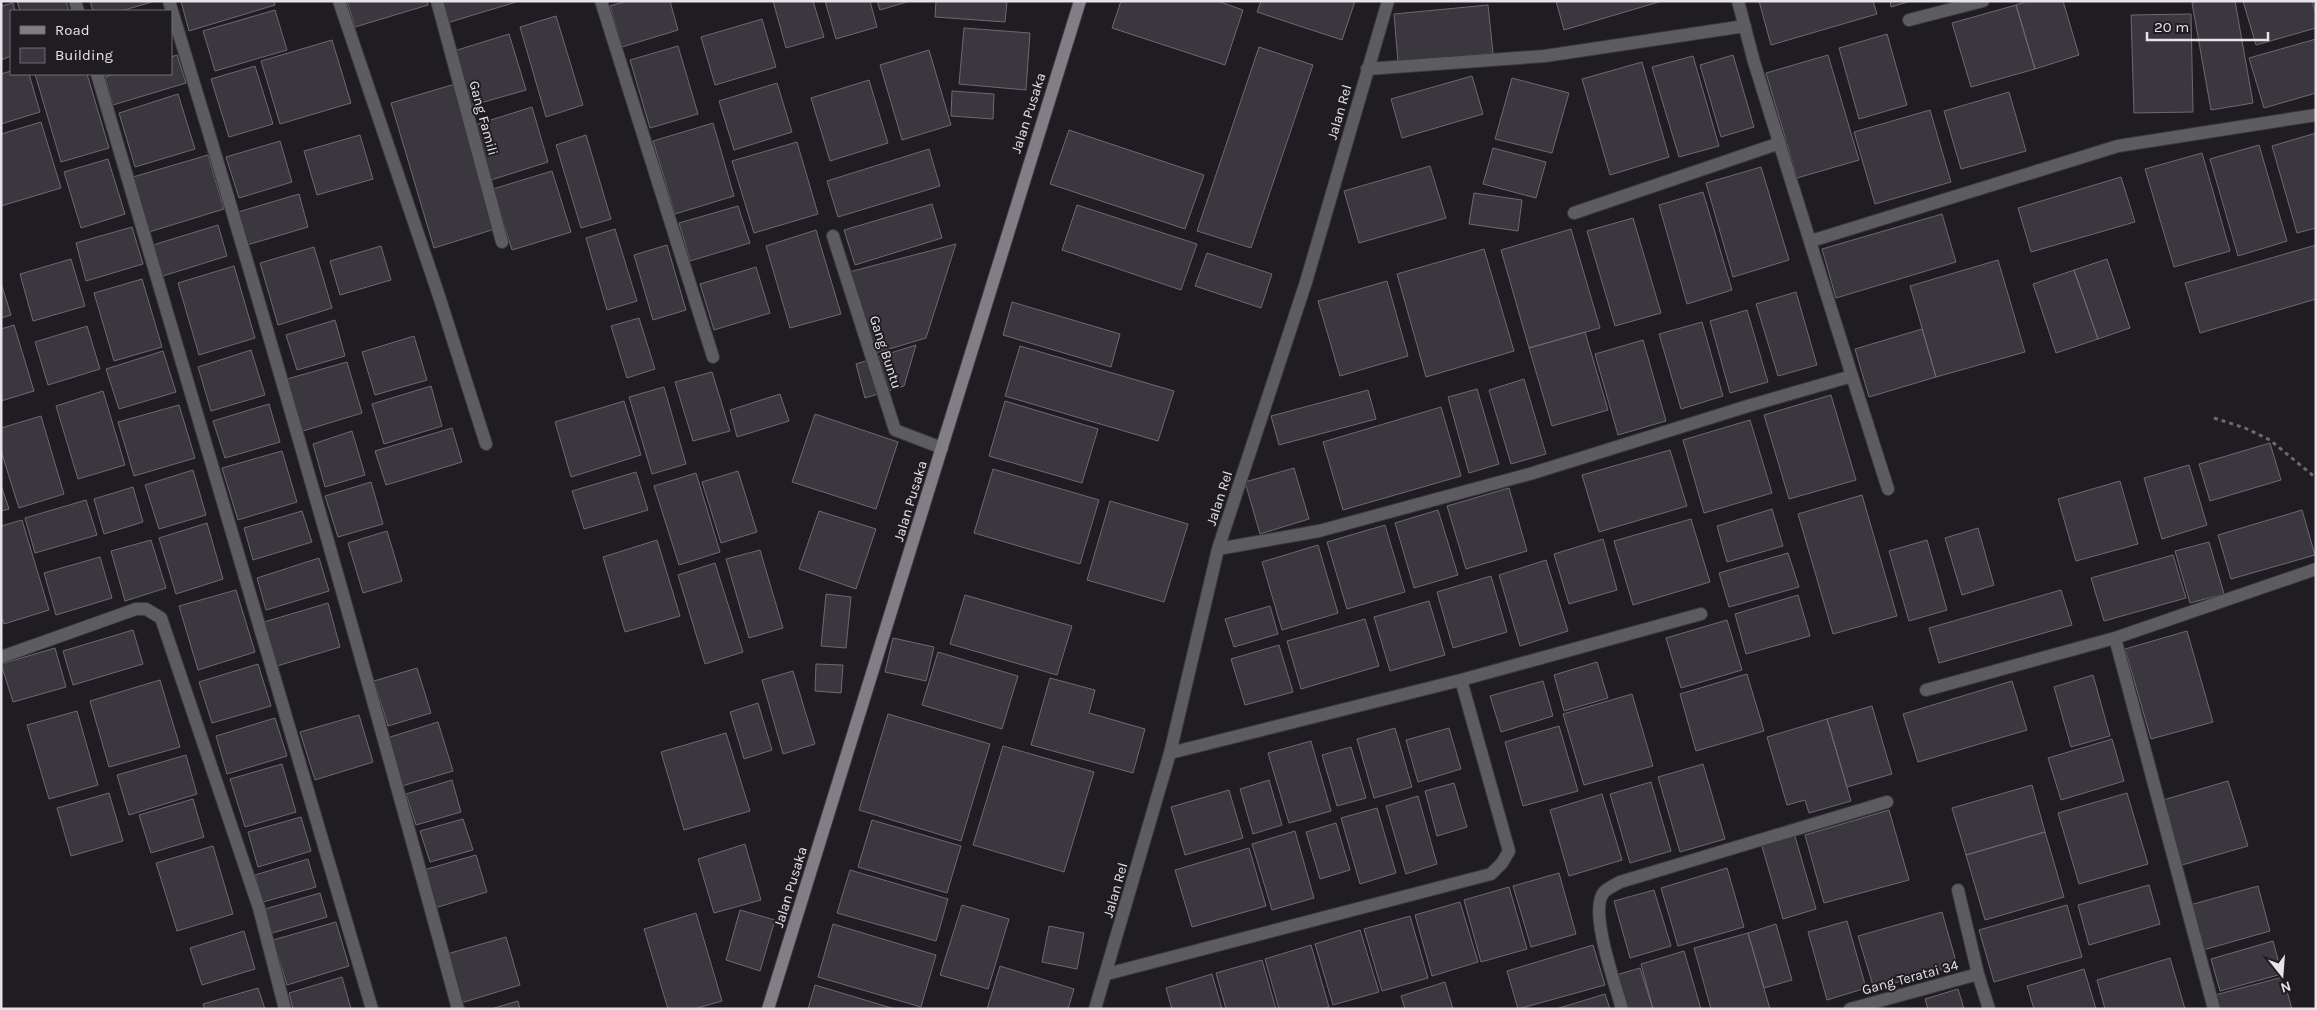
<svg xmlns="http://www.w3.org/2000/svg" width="2317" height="1010" font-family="Karla,sans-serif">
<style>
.building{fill:#3a373e;stroke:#6d6972}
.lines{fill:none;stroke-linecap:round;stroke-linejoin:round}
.street-casing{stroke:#3b383e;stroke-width:14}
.secondary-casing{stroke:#3b383e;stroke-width:14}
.path{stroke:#6c696f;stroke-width:3;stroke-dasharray:4 4;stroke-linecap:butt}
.street{stroke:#5d5c5f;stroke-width:12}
.secondary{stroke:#817f85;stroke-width:12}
.labels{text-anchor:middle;stroke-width:4;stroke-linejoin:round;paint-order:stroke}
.street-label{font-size:14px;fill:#e6e4e9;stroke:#1f1c22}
</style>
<rect width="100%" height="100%" fill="#1f1c22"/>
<path class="building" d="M17 1H66L69 11H20Z
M90 1H151L152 2 121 11H93Z
M181 1H274L275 5 189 31Z
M347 1H427L428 5 355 27Z
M440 1H515L516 2 447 23Z
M627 1H670L678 30 622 47 610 6Z
M773 1H813L824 37 786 48Z
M825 1H870L877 27 836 39Z
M877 1H910L880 10Z
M936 1H1007L1005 22 935 17Z
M1121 1H1217L1243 10 1225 65 1112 28Z
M1261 1H1355L1342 40 1257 12Z
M1556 1H1662L1564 30Z
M1759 1H1873L1877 14 1771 45Z
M1890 1H1911L1891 7Z
M2028 1H2063L2079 55 2035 69 2016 5Z
M2200 1H2235L2253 103 2211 110 2192 3Z
M2243 1H2312L2316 13V28L2256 45Z
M13 3 15 11H11V56L1 60V6Z
M1488 5 1493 53 1398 62 1394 14Z
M2016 5 2035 69 1971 87 1952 23Z
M275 10 287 50 215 71 203 31Z
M2191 14 2193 112 2134 113 2131 15Z
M556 16 583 105 546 117 520 27Z
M762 19 776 67 715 85 701 37Z
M964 28 1030 33 1026 90 959 84Z
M509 34 526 90 470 106 454 51Z
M1887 34 1907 105 1859 119 1839 48Z
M2316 39V93L2264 108 2249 58Z
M332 40 351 103 280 124 261 61Z
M678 46 698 114 650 128 630 60Z
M1259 47 1313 65 1251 248 1197 231Z
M929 50 951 125 902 140 880 65Z
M177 55 186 83 113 105 105 77 115 74H171V57Z
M1733 55 1754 127 1721 137 1700 65Z
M1828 55 1859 160 1797 178 1766 73Z
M1693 56 1719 146 1679 157 1652 67Z
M1642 62 1669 157 1610 175 1582 79Z
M255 66 273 124 229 137 211 79Z
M11 71V74H29L40 112 1 124V74Z
M35 74H87L109 148 61 162Z
M1472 76 1483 114 1402 138 1391 99Z
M1512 78 1569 93 1552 153 1495 139Z
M869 80 888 143 830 161 811 98Z
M777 83 792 132 734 150 719 101Z
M455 84 498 228 434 248 391 103Z
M952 91 994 94 993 119 951 116Z
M2009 92 2026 151 1961 169 1944 111Z
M178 94 195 149 135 167 119 113Z
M532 107 548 162 491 180 475 125Z
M1930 110 1951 182 1875 204 1854 132Z
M41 122 61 188 1 206V134Z
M713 123 734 196 675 214 653 141Z
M1069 130 1204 175 1185 229 1050 184Z
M2316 133V228L2297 233 2272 146Z
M360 135 373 179 317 195 304 151Z
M586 135 611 219 581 228 556 145Z
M280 141 292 182 239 198 226 157Z
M797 142 818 214 754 233 732 161Z
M2259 145 2287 241 2238 256 2210 159Z
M1493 148 1546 162 1536 198 1483 184Z
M929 149 940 186 838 217 827 181Z
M2202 153 2230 251 2174 267 2145 169Z
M208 155 224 209 149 232 133 177Z
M108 159 125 214 81 228 64 172Z
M1430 166 1446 218 1359 243 1344 191Z
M1761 167 1789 260 1733 277 1706 183Z
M552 171 571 232 512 250 493 189Z
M2121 177 2135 222 2031 252 2018 208Z
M1703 192 1732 290 1687 304 1659 205Z
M1474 193 1522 200 1518 231 1469 224Z
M299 194 308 227 247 245 238 212Z
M932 204 942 238 855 265 844 230Z
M1077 205 1197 244 1181 290 1062 250Z
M738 206 750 243 690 261 679 223Z
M1942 214 1956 262 1836 298 1822 249Z
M1633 218 1661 313 1615 326 1587 231Z
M218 225 227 256 163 276 153 245Z
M132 227 143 264 86 281 76 243Z
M615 229 637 301 607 310 586 238Z
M1571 229 1600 328 1529 348 1501 250Z
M816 230 841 314 790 328 766 246Z
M956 244 926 338 876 353 849 272Z
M667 245 686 310 653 320 634 255Z
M2316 245V299L2200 333 2185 283Z
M381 246 391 280 340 295 330 261Z
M314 247 332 308 278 325 260 263Z
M1484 249 1514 351 1426 377 1397 274Z
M1207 253 1272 274 1261 308 1195 286Z
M71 259 85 306 33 321 20 274Z
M2107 259 2130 328 2098 339 2074 270Z
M1998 260 2025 352 1936 377 1910 286Z
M234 266 255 338 199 355 178 283Z
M756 267 770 313 714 330 700 284Z
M2074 270 2098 339 2056 353 2033 284Z
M142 279 162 347 114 361 94 293Z
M1387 281 1408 356 1340 376 1318 301Z
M1 283 11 315 1 318Z
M1796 292 1817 365 1778 376 1756 304Z
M1012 302 1120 334 1111 367 1003 335Z
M1747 310 1768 382 1730 393 1710 321Z
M639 318 655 369 627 378 611 326Z
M335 320 345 356 297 370 286 335Z
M1702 322 1723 396 1681 409 1659 334Z
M14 325 34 391 1 401V329Z
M87 326 100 369 48 385 35 342Z
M1922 329 1936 377 1869 397 1855 349Z
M1585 332 1608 410 1552 426 1529 348Z
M414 336 427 380 375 395 362 352Z
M1643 340 1666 421 1618 435 1595 354Z
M916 345 904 386 865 398 856 364Z
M1020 346 1174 391 1158 441 1005 396Z
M251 350 265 395 211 411 198 367Z
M163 351 176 392 119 409 106 369Z
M347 362 362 413 303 431 287 379Z
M712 372 730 431 693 441 675 382Z
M1524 379 1546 454 1511 464 1489 390Z
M431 386 442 426 384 444 372 404Z
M664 387 686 464 652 474 629 397Z
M1477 389 1499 464 1469 473 1448 397Z
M1368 390 1376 419 1279 445 1271 416Z
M103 391 125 465 78 479 56 406Z
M780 394 789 421 737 437 730 410Z
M1831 395 1856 480 1789 499 1764 415Z
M624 401 641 455 571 477 555 422Z
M1005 401 1098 429 1082 483 989 456Z
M269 404 280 442 225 458 213 421Z
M179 405 195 458 134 476 118 422Z
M1441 407 1461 476 1343 510 1323 442Z
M815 414 898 442 876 509 792 482Z
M41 416 64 494 19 508 1 451V428Z
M1750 420 1772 493 1704 513 1683 440Z
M452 428 462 462 386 485 375 451Z
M352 431 365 475 325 487 313 444Z
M2270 443 2281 480 2210 501 2199 464Z
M1670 450 1687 506 1599 532 1582 475Z
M282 451 297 502 238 520 222 468Z
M2189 465 2207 525 2162 539 2144 478Z
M1294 468 1309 519 1260 534 1245 482Z
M993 469 1099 500 1080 564 974 533Z
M193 470 206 515 159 529 145 485Z
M738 471 757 532 721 543 702 482Z
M636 472 648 510 584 529 572 491Z
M696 473 720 552 679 565 654 486Z
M2120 481 2138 544 2076 561 2058 499Z
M371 482 383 524 338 537 325 496Z
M1 485 9 509 1 511Z
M133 487 143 522 104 534 94 499Z
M1509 488 1527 551 1466 569 1447 506Z
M1862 495 1897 616 1833 634 1798 514Z
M86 500 97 535 35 553 25 518Z
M1110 501 1188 524 1164 602 1087 580Z
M1772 509 1783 546 1727 562 1717 526Z
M1438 510 1458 575 1414 588 1395 523Z
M2302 510 2315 555 2231 579 2218 535Z
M302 511 312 542 253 560 244 528Z
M819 511 876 529 856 589 799 569Z
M1691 519 1710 582 1633 605 1614 541Z
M22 520 49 610 4 624 1 616V526Z
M207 523 223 579 176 594 159 538Z
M1385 525 1405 592 1347 609 1327 542Z
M1978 528 1994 585 1962 595 1945 538Z
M387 531 402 581 363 593 348 543Z
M1603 539 1617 590 1569 604 1554 554Z
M151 540 166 588 125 601 111 551Z
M657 540 680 616 625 632 603 557Z
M1927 540 1947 610 1909 621 1889 551Z
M2209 542 2224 594 2190 603 2175 551Z
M1318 545 1338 613 1282 630 1262 562Z
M760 550 783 628 749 638 726 559Z
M1788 553 1799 587 1729 607 1719 573Z
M2173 555 2186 598 2104 621 2091 578Z
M100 557 112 598 56 615 44 573Z
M319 558 329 591 266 610 257 578Z
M1546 560 1568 631 1520 646 1499 575Z
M715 563 743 652 705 664 678 575Z
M1491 576 1507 632 1453 648 1437 592Z
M236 590 255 652 198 670 179 606Z
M2061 590 2072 625 1939 663 1929 628Z
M826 594 851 597 846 648 821 646Z
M965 595 1072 626 1057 675 950 644Z
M1798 595 1810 636 1746 654 1735 614Z
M1429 601 1445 655 1390 671 1374 617Z
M328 603 340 647 277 666 264 622Z
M1270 606 1278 634 1234 647 1225 619Z
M1365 619 1379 666 1301 689 1287 641Z
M1727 620 1742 670 1681 688 1666 638Z
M133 630 143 664 73 685 63 651Z
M2187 631 2213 722 2151 739 2125 649Z
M893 638 934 647 926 681 885 672Z
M1279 645 1293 692 1245 705 1231 659Z
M55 648 66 687 13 702 1 664Z
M938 652 1018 676 1002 729 922 705Z
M1597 662 1608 698 1564 711 1554 675Z
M258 664 271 706 212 723 199 682Z
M816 664 843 665 841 693 815 691Z
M417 668 431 713 388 726 374 681Z
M793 671 815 744 783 754 762 680Z
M1747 674 1764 731 1696 751 1680 694Z
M2093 675 2110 736 2071 747 2054 687Z
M1050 678 1095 690 1089 713 1145 729 1133 773 1031 745Z
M160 680 180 747 109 767 90 701Z
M1543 681 1553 716 1501 732 1490 696Z
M2012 681 2027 730 1918 762 1903 714Z
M1632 694 1653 766 1584 785 1563 714Z
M758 703 772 750 744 759 730 712Z
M1872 706 1892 774 1847 787 1827 719Z
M77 711 98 785 49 799 27 725Z
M888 714 990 744 961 841 859 810Z
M359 715 373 762 315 780 300 732Z
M275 718 287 756 227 774 216 736Z
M1827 719 1851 801 1809 813 1805 800 1787 805 1767 737Z
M438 722 453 771 402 786 387 738Z
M1559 726 1578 791 1523 806 1505 742Z
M1395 728 1412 787 1374 798 1357 739Z
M1449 728 1461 769 1418 782 1406 740Z
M726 733 750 811 684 830 661 752Z
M2112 739 2124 781 2061 800 2048 758Z
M1311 741 1331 811 1289 823 1268 753Z
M1003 746 1094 772 1064 872 973 845Z
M1351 747 1366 798 1337 806 1322 755Z
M186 755 197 794 129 815 117 775Z
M282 764 296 812 245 827 230 779Z
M1703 764 1725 839 1680 852 1658 777Z
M452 780 461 812 416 825 406 794Z
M1269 780 1282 825 1253 834 1240 789Z
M2228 781 2248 846 2182 865 2163 800Z
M1651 782 1671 851 1630 863 1610 794Z
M1454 783 1467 827 1437 836 1425 791Z
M2032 785 2045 832 1966 855 1952 808Z
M1229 790 1243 838 1185 855 1171 807Z
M109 793 123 841 71 856 57 808Z
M2127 793 2148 864 2079 884 2058 813Z
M1602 794 1622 860 1569 876 1550 810Z
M1418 796 1437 864 1406 874 1386 806Z
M193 799 204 837 151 853 139 815Z
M1377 808 1396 873 1360 884 1341 818Z
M1889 810 1909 880 1824 903 1805 835Z
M301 817 311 851 258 867 248 832Z
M463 819 473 850 430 862 420 831Z
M872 820 961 846 947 893 858 867Z
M1336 823 1350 870 1320 879 1306 832Z
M1295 831 1314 898 1272 910 1252 844Z
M2045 832 2064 897 1985 920 1966 855Z
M1794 833 1816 909 1783 919 1761 843Z
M745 844 761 900 714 913 698 859Z
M213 846 233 914 177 931 156 863Z
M1249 848 1266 906 1192 927 1175 870Z
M476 855 487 892 435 908 424 870Z
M308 859 316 887 263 902 255 875Z
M1727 868 1744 927 1678 946 1661 888Z
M850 870 948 899 936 941 837 913Z
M1559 873 1576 934 1531 947 1513 886Z
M2149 885 2160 924 2089 945 2078 905Z
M2258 886 2270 931 2203 950 2190 905Z
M1509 887 1527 949 1481 962 1464 900Z
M1654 890 1671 946 1630 958 1614 901Z
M320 893 327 917 272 933 265 909Z
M1460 902 1478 962 1432 976 1415 915Z
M962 905 1009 919 988 989 940 975Z
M2067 905 2082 957 1994 982 1979 930Z
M740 910 775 920 760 971 726 960Z
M1942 912 1957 965 1874 989 1858 936Z
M696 913 722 1001 694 1009H668L644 929Z
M1410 916 1428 978 1382 991 1364 929Z
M1847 921 1866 988 1827 1000 1808 932Z
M336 922 349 966 287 985 273 940Z
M833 924 936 955 921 1007 818 977Z
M1776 924 1792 980 1764 988 1748 933Z
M1049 926 1084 933 1077 969 1042 962Z
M1360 930 1379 992 1333 1005 1315 944Z
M244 931 255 969 202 985 190 948Z
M1748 933 1770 1009H1711L1694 948Z
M506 937 520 985 461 1003 447 954Z
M2273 941 2282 974 2220 991 2211 959Z
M1311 945 1329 1007 1321 1009H1279L1265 959Z
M1593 945 1605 985 1518 1009 1507 971Z
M1684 951 1701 1009H1653L1641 964Z
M2170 958 2185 1009H2105L2097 980Z
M1262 960 1276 1009H1226L1216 973Z
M1000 966 1074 989 1068 1009H987Z
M1640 968 1653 1009H1626L1616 975Z
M2084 969 2096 1009H2034L2027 986Z
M1212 974 1222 1009H1172L1166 988Z
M342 977 351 1009H293L289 993Z
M2283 977 2292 1009H2218L2215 995Z
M1445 982 1453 1009H1405L1401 996Z
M815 985 895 1009H808Z
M258 988 265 1009H205L203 1004Z
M1958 989 1964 1009H1928L1925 999Z
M1605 994 1610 1009H1556Z
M518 1001 520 1009H491Z"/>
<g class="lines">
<g class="street-casing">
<path id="street" d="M75 1 78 11
M169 1C271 335 366 671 458 1009
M339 1 439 296 486 444
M437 1 502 242
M601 1 713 357
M1909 20 1983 1
M1367 69 1545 56 1745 26
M97 74 372 1009
M1574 213 1780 143
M833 236 895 430 942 448
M1811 241 2118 146 2316 115
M1852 376 1888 489
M1218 549 1319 531 1533 473 1748 406 1852 376 1754 62 1738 1
M1 657 136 609H146L161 618 259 908 285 1009
M1926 690 2115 638
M1170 753 1461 680 1701 614
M1958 890 1978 974 1989 1009
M1107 974 1491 874 1502 863 1509 851 1461 680
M1095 1009 1170 753 1218 549 1306 282 1388 1
M1622 1009C1616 986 1588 910 1604 892 1608 888 1615 885 1620 882L1887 802
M1850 1009 1978 974
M2214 1009 2115 638 2316 569"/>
</g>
<g class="secondary-casing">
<path id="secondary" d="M768 1009 1080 1"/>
</g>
<path class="path" d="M2214 418 2245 428 2270 440 2316 478"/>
<use href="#street" class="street"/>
<use href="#secondary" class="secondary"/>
</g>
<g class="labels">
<g class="street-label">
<text transform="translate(1339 112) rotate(-74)" y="5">Jalan Rel</text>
<text transform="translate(1028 113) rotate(-72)" y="5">Jalan Pusaka</text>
<text transform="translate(484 118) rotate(75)" y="5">Gang Famili</text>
<text transform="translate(886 352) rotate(72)" y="5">Gang Buntu</text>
<text transform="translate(1219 498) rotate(-72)" y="5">Jalan Rel</text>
<text transform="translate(910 501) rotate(-73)" y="5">Jalan Pusaka</text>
<text transform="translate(790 887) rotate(-73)" y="5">Jalan Pusaka</text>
<text transform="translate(1115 890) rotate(-74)" y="5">Jalan Rel</text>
<text transform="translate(1910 977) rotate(-15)" y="5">Gang Teratai 34</text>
</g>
</g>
<rect width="2317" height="1010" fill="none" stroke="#e6e4e9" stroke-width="5"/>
<rect x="10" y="10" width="162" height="65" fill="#1f1c22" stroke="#6f6c72"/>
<rect x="20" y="26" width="25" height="8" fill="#817f85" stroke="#6f6c72"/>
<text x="55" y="35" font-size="15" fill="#e6e4e9">Road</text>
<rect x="20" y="48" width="25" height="15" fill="#3a373e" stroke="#6f6c72"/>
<text x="55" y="60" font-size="15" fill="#e6e4e9">Building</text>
<g transform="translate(2282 975) rotate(163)" stroke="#1f1c22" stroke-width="4" paint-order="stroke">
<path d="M0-4L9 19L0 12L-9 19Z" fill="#e6e4e9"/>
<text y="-8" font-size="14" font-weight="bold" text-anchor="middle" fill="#e6e4e9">N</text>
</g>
<path d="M2147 32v8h121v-8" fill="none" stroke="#e6e4e9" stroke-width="2.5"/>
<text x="2154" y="32" font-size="15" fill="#e6e4e9" stroke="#1f1c22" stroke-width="4" paint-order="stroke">20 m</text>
</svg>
